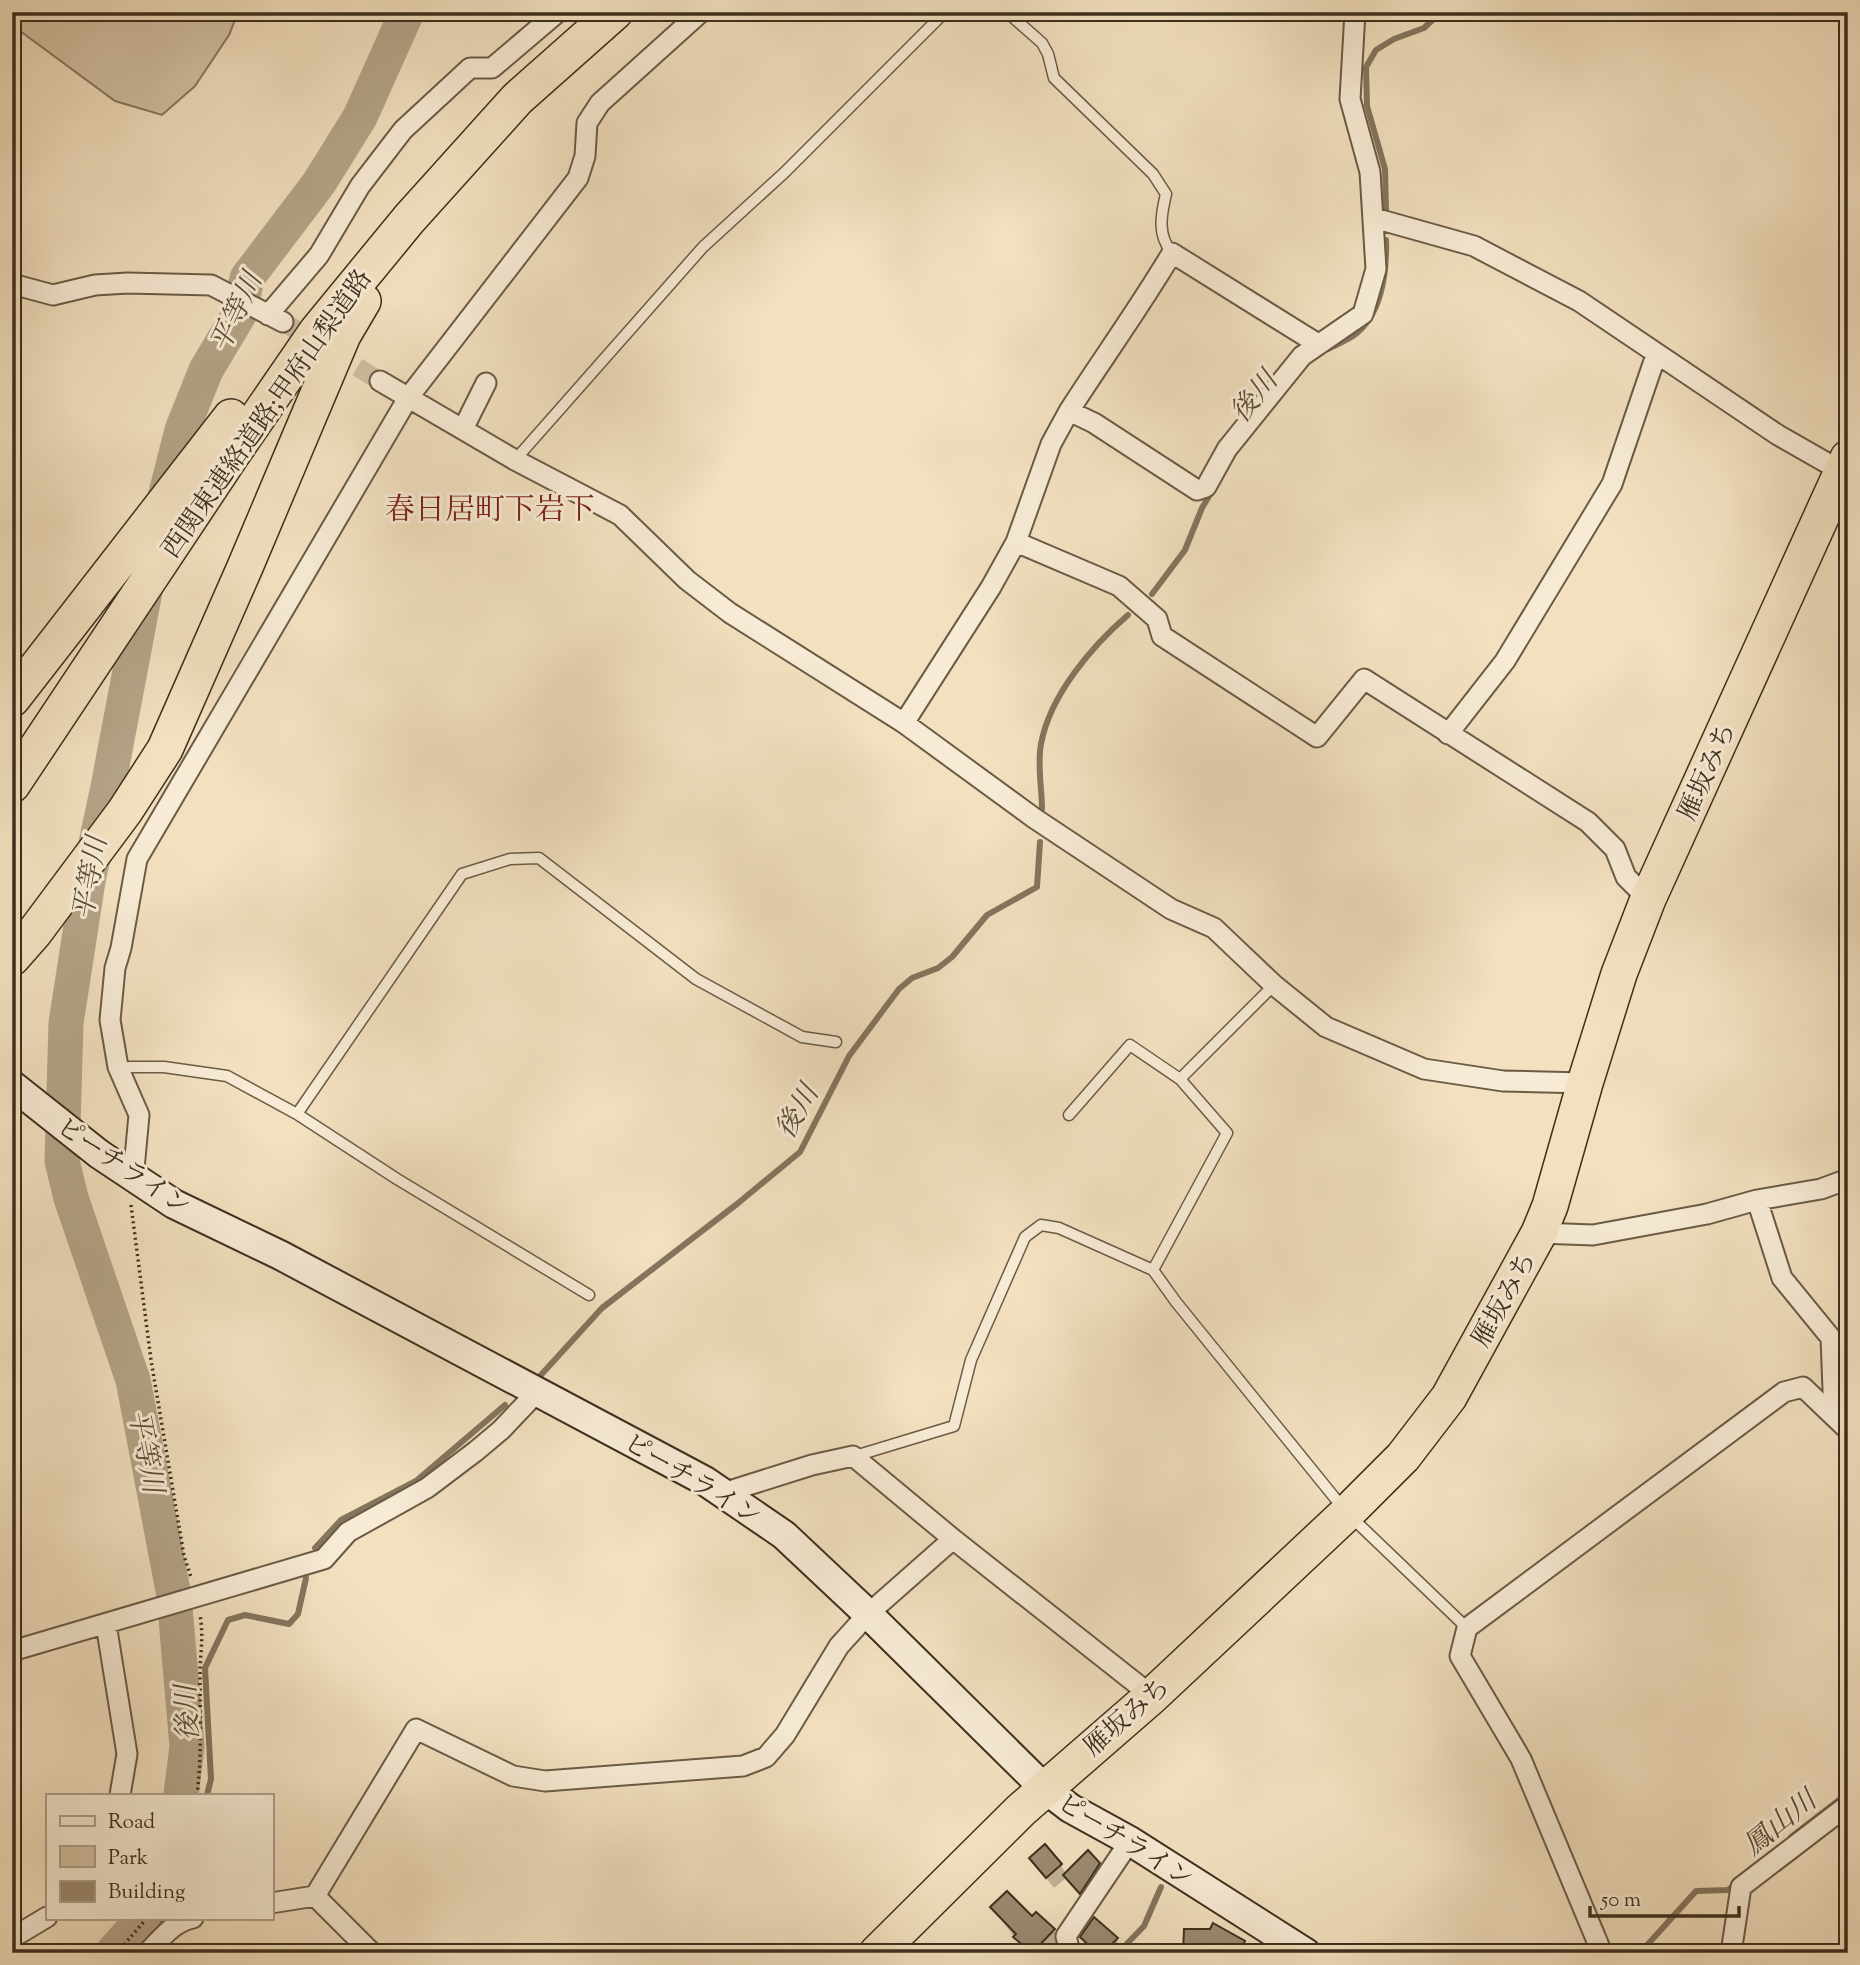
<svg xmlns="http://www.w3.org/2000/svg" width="1860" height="1965" font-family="'Sorts Mill Goudy','Noto Serif JP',serif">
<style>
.green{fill:#d3c2a4;stroke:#887861;stroke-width:2}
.shadow{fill:#0003}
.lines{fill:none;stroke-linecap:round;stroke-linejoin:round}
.stream{stroke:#84755e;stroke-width:6}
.river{stroke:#b4a488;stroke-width:35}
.building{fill:#9b8b72;stroke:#3d2f1e;stroke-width:2}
.street-tunnel{stroke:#cebd9f;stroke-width:19;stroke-dasharray:19 10;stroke-linecap:butt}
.lane-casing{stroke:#6a5b46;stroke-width:13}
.street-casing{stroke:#6a5b46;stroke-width:23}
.secondary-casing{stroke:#3d2f1e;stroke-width:32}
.highway-casing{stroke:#3d2f1e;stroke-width:38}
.path{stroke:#3d2f1e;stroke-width:3.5;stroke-dasharray:2 3.5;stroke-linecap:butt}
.lane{stroke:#f7ebd5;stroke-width:10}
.street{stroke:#f7ebd5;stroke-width:19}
.secondary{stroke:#f7ebd5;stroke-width:28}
.highway{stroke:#f2e0bf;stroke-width:35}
.labels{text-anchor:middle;stroke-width:6;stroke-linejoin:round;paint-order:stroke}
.street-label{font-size:26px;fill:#3d2f1e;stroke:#f7ebd5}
.water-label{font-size:28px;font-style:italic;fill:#5b4c38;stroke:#f7ebd5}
.quarter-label{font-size:30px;fill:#7a1f14;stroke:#f7ebd5}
</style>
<rect width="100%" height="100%" fill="#f2e0bf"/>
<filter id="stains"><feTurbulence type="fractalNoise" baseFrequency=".00286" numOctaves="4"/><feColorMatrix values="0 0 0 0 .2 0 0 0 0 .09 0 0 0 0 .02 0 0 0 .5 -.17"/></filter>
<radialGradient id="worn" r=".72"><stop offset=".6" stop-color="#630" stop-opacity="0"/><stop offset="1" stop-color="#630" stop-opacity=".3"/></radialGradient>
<path class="green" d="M12 12H238L229 35 195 86 162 115 115 101 12 25Z"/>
<path class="shadow" d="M1031 1859 1061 1865 1066 1874 1099 1864 1106 1876 1087 1904 1066 1878 1054 1888Z
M992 1907 1032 1919 1053 1930 1060 1942 1050 1953H1026Z
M1082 1937 1116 1939 1123 1951 1121 1953H1094Z
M1244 1942 1250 1953H1185Z"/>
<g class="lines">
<path class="stream" d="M1386 210 1385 169 1367 106 1366 67 1376 50 1394 39 1424 28 1441 12
M1328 349C1336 345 1345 341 1353 336 1382 316 1387 272 1386 240
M1152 594 1185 550 1202 508 1212 491
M1042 809C1042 789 1037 764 1041 744 1050 695 1092 646 1128 615
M540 1376 602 1308 737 1204 800 1152 849 1056 899 989 912 978 938 968 952 957 987 915 1037 887 1040 842
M315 1548 341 1520 416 1481 505 1405
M207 1795 211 1779 205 1668 228 1620 245 1615 289 1624 298 1614 306 1578
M1791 1837 1848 1793
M132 1953 164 1918
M1118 1953 1144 1926 1161 1887
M1640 1953 1696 1891 1728 1890 1735 1885"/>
<path class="river" d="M162 509 182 430 206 370 240 313 247 278 319 183 360 117 407 12
M147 581 108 787 88 881 66 1023 62 1161 71 1198 133 1380 174 1596 187 1746 181 1795
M112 1953 143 1918"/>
</g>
<path class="building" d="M1045 1844 1062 1864 1046 1878 1029 1858Z
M1088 1850 1100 1863 1080 1894 1063 1875Z
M1007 1891 1032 1916 1036 1912 1055 1929 1032 1953 1013 1937 1016 1934 990 1907Z
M1094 1917 1118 1938 1103 1953H1097L1080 1937Z
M1213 1923 1245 1941 1239 1953H1183L1184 1929H1210Z"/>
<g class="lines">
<path class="street-tunnel" d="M283 322 380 381"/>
<g class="lane-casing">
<path id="lane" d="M1007 12 1042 43 1048 54 1054 78 1153 174 1166 194C1161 215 1157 235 1172 253
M515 460 703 247 784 173 945 12
M1274 985 1180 1079 1227 1133 1153 1270 1176 1302 1347 1513 1467 1628
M118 1067H164L227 1076 297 1114 397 1179 589 1295
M297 1114 462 874 510 859 539 858 696 979 802 1037 836 1042
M1069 1115 1130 1045 1180 1079
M855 1456 954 1426 971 1360 1025 1237 1041 1225 1059 1228 1153 1270"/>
</g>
<g class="street-casing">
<path id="street" d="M1374 218 1474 246 1579 301 1778 435 1841 471
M12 284 53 295 95 285 128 283 211 285 283 322
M268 315 319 255 360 186 403 130 470 68H492L558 12
M380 381 515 460 620 515 687 580 730 613 904 723 1034 818 1171 909 1214 928 1274 985 1326 1027 1424 1069 1503 1081 1585 1083
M1069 411C1103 358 1140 307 1172 253L1318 344
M463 429 486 383
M1016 542 1119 586 1157 619 1162 636 1317 737 1364 679 1588 822 1615 849 1626 877 1648 899
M904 723 991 587 1016 542 1051 444 1069 411 1094 423 1197 490 1206 487 1227 449 1302 356 1363 314 1376 269 1370 172 1350 99 1355 12
M1448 734 1505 661 1612 484 1656 355
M133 1179 139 1115 118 1067 110 1020 115 968 121 948 137 859 408 398 578 178 585 156 587 123 600 103 701 12
M1757 1200 1782 1278 1831 1338 1834 1416
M1539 1233 1593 1235 1707 1214 1757 1200 1821 1189 1848 1179
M723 1493 812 1465 853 1456 953 1539 1152 1696
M106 1624 127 1754 120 1795
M12 1651 324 1559 348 1532 427 1488 476 1451 501 1430 538 1391
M315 1896 372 1953
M271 1903 315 1896 416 1729 513 1776 545 1781 743 1766 766 1757 785 1735 839 1646 868 1614 953 1539
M12 1938 47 1917
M147 1953C160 1940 174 1921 193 1918
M1070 1953 1066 1936 1130 1841
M1602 1953 1521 1759 1460 1656 1467 1628 1784 1392 1803 1387 1848 1430
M1731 1953 1741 1887 1848 1805"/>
</g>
<g class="secondary-casing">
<path id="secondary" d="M12 1085 99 1154 174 1204 280 1255 705 1481 784 1535 868 1614 1044 1788 1070 1808 1130 1841 1306 1953"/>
</g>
<g class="highway-casing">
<path id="highway" d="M12 699 231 417
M12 785 231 456 317 331 409 219 517 99 615 12
M12 958 34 933 125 811 165 749 245 567 343 335 363 301
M877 1953 1021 1810 1152 1696 1347 1513 1403 1457 1449 1397 1539 1233 1550 1206 1585 1083 1619 974 1648 899 1848 458"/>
</g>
<path class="path" d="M131 1205 151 1360 184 1556 191 1577
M197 1795C202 1756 200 1715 200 1675 200 1652 204 1639 200 1615
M117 1953 147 1918"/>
<use href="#lane" class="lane"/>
<use href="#street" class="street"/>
<use href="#secondary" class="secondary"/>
<use href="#highway" class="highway"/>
</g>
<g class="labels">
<g class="street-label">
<text transform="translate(266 413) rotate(-55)" y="9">西関東連絡道路;甲府山梨道路</text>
<text transform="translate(1706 771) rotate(-66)" y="9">雁坂みち</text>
<text transform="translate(124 1166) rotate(34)" y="9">ピーチライン</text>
<text transform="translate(1503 1299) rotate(-61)" y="9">雁坂みち</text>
<text transform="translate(693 1479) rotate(31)" y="9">ピーチライン</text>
<text transform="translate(1126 1716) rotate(-41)" y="9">雁坂みち</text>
<text transform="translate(1126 1840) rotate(32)" y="9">ピーチライン</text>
</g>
<g class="water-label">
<text transform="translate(235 312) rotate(-65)" y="10">平等川</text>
<text transform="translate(1253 396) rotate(-51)" y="10">後川</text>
<text transform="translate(89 878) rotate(-80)" y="10">平等川</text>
<text transform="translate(796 1111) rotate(-60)" y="10">後川</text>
<text transform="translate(147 1451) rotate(79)" y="10">平等川</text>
<text transform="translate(186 1713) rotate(-93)" y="10">後川</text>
<text transform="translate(1779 1822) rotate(-39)" y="10">鳳山川</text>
</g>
<g class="quarter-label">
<text x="490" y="519">春日居町下岩下</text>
</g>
</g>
<rect width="1860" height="1965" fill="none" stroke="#f2e0bf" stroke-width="42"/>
<rect x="14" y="14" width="1832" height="1937" fill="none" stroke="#3d2f1e" stroke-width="3.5"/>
<rect x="21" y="21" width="1818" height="1923" fill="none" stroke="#3d2f1e" stroke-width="2"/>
<rect x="46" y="1794" width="228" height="126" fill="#f7ebd5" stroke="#ada08c" stroke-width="2"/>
<rect x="60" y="1816" width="35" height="10" fill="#f7ebd5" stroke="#ada08c" stroke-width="2"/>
<text x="108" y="1828" font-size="21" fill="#3d2f1e">Road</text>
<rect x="60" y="1846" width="35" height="21" fill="#d3c2a4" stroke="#ada08c" stroke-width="2"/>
<text x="108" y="1864" font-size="21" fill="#3d2f1e">Park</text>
<rect x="60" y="1881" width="35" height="21" fill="#9b8b72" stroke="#ada08c" stroke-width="2"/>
<text x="108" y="1898" font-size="21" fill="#3d2f1e">Building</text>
<path d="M1590 1906v10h149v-10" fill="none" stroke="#3d2f1e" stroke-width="3.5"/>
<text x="1601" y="1906" font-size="21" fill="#3d2f1e" stroke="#f7ebd5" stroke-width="5" paint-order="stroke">50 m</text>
<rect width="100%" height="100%" filter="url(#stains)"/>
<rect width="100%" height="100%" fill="url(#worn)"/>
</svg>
